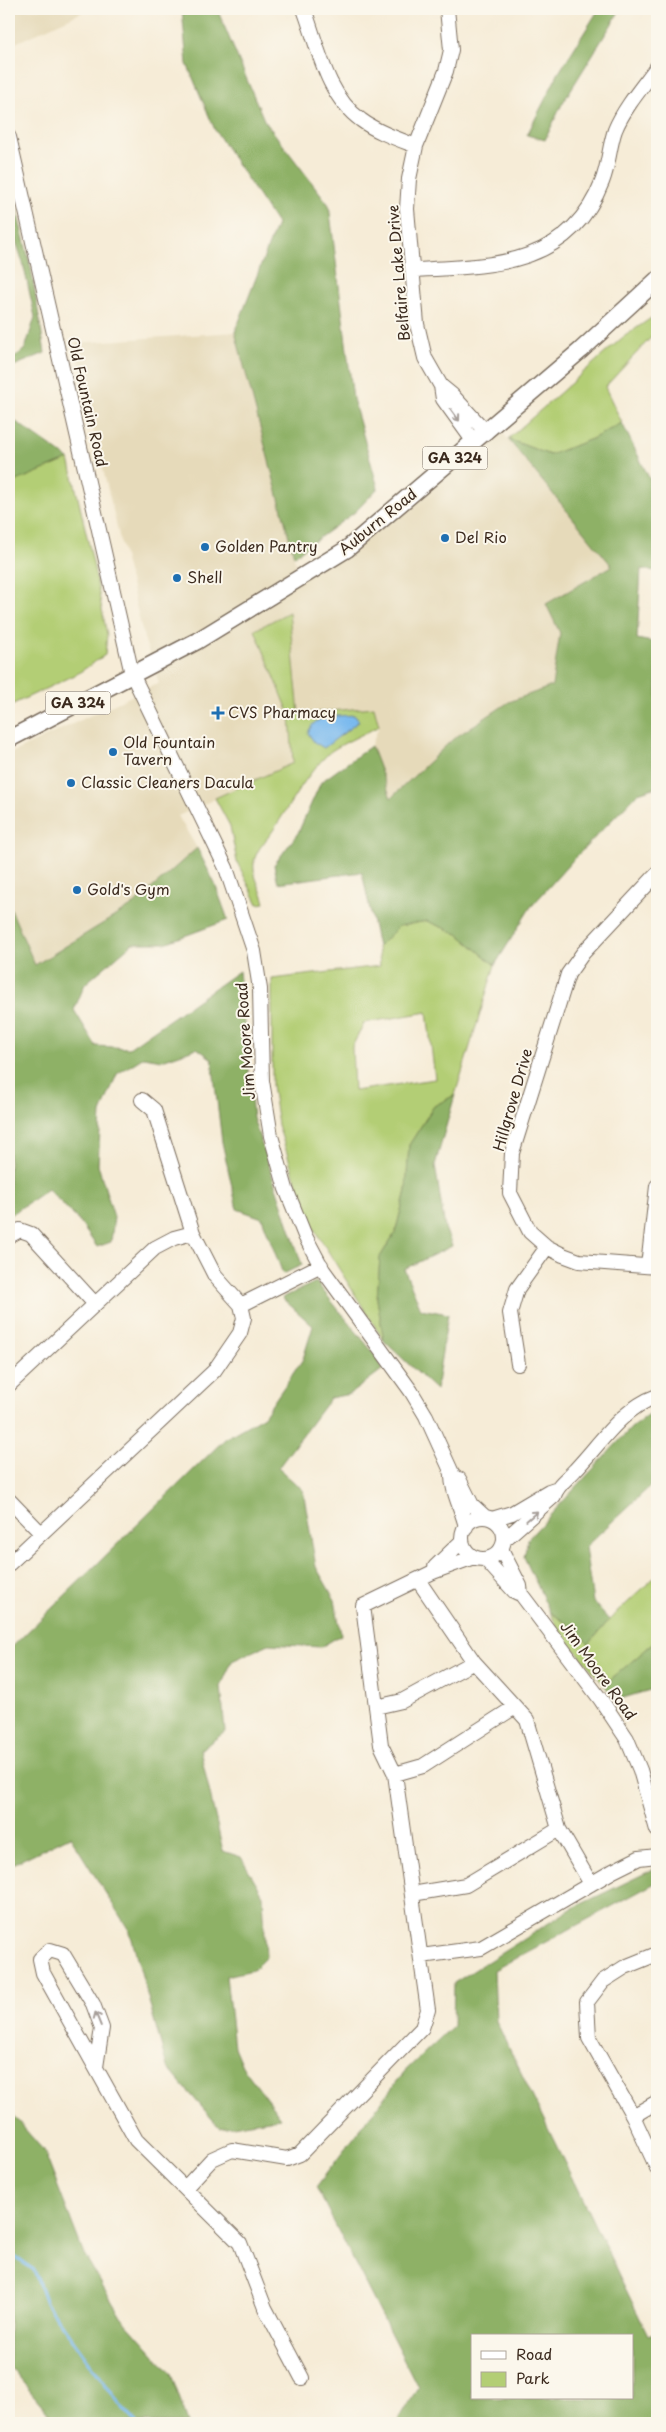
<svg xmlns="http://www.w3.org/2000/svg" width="666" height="2432" font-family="'Playpen Sans',sans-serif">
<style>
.built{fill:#e6daba}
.green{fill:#b3ce74;stroke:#777c49;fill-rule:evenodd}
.forest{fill:#8eb166;stroke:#646e42;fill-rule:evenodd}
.water{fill:#79b9ee;stroke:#5a7286}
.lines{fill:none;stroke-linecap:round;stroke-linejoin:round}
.stream{stroke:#79b9ee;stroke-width:3}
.minor-casing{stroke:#7c6e5f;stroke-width:16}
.major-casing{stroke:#7c6e5f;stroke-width:19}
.minor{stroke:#fff;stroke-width:14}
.major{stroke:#fff;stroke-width:16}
.oneway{stroke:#a79f9a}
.poi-dot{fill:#1f6fb2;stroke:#fbf7ec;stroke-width:2}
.labels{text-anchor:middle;stroke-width:4;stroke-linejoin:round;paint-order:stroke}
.shield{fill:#fbf7ec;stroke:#75685c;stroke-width:1}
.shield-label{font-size:14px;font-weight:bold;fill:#3b2a1e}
.street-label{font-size:15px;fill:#3b2a1e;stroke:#fbf7ec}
.poi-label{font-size:15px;fill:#3b2a1e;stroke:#fbf7ec;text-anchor:start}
</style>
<rect width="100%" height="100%" fill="#fbf7ec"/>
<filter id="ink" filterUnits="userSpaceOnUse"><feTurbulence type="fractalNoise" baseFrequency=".02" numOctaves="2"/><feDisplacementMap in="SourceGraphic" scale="10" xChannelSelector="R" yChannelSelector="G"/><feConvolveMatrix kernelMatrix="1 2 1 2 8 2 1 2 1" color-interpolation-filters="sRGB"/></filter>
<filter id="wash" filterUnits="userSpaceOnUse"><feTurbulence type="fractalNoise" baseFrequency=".0096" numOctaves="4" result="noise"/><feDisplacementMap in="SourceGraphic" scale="20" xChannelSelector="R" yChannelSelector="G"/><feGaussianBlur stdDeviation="1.12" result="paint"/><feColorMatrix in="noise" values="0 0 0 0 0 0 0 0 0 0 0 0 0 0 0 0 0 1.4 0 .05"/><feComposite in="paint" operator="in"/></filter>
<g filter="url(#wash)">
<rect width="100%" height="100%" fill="#f6ecd7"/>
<path class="built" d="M9 9H89L9 46Z
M235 332 299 576 497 426 612 566 546 604 560 633 552 686 509 702 454 739 390 798 371 746 379 726 299 714 289 613 255 631 290 716 293 763 178 816 197 848 133 905 35 965 9 905V754L159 683 144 638 92 424 76 343Z"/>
<path class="green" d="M657 314V331L605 387 622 423 592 439 550 455 508 439 622 338Z
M69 459 92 558 107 635 105 655 77 674 9 706V484Z
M289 612 299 714 374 707 379 726C368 732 334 747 328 754 305 776 291 803 274 829 267 840 256 849 254 862 252 877 262 889 265 903L258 904 237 862 230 826 215 798 293 763 290 715 255 630ZM354 715 359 721 339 737 348 716Z
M427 921 458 934 495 965 455 1095 434 1106 409 1145 406 1191 395 1233 380 1257 377 1299 384 1341 308 1219 278 1125 272 1085V979L380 966 378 947 399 926ZM427 1012 435 1079 354 1091 352 1047 364 1023Z
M657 1575V1640L604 1685 558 1629 550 1612 573 1628 589 1644 609 1620Z"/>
<path class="forest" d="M182 9H217L264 120 329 205 353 399 378 488 355 512 294 556 235 332 277 224 215 130 187 64Z
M599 9H621L562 104 545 140 527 135 558 74Z
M9 179 31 268 45 353 9 368V362L25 349 35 317 23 263 9 220Z
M9 417 69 459 9 484Z
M622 423 657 494V571L641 569 637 639 657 643V787L638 793 572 861 530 908 495 965 458 934 427 921 399 926 378 947 362 872 278 883 274 865 298 833 321 782 371 746 391 798 453 739 509 702 552 686 560 633 546 604 612 566 508 439 550 455 592 439Z
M197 848 215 884 228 920 165 943H133L85 984 74 1010 96 1046 129 1048 239 971 253 1118 302 1265 283 1274 262 1218 237 1209 222 1142 212 1059 197 1048 162 1060 144 1057 117 1074 101 1113 98 1165 114 1217 111 1242 97 1247 79 1221 48 1189 9 1216V905L35 965 133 905Z
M455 1095 435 1165 445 1228 452 1246 404 1269 421 1309 448 1314 436 1390 384 1341 377 1299 380 1257 395 1233 406 1191 409 1145 434 1106Z
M316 1282 376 1356 383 1369 350 1394 330 1398 278 1468 303 1490 316 1567 335 1600 341 1635 321 1647 269 1644 232 1661 221 1686 225 1732 200 1750 223 1851 241 1857 263 1895 266 1957 253 1970 226 1976 234 2047 242 2066 281 2118 220 2128 167 2067 130 1932 70 1836 9 1866V1650L226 1438 264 1416 303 1359 313 1326 282 1298Z
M657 1408V1480L585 1547 593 1602 609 1620 589 1644 573 1628 550 1612 524 1557 528 1539 631 1428Z
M657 1640V1688L616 1700 604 1685Z
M656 1868 657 1882 494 1970 496 2021 648 2335 657 2332V2423H397L418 2387 316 2187 405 2071 453 2026 454 1983 571 1909ZM472 2336H632V2398H472Z
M9 2111 44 2151 84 2254 121 2317 171 2373 188 2423H57L9 2366Z"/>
<path class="water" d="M354 715 359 721 324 748 314 742 308 733C315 713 336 717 354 715Z"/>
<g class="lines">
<path class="stream" d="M9 2253 34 2270 46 2303 122 2407 137 2423"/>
</g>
</g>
<g filter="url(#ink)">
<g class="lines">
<g class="minor-casing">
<path id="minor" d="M304 9C318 46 326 95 361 120 377 132 398 139 416 146
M447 9 451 50 446 71 416 146 409 179 407 209 417 324 425 358 441 386 443 399 474 442
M9 137 132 674 226 868 254 951 260 989 262 1081 271 1136 286 1189 305 1236 323 1270 411 1391 426 1416 452 1473C451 1490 462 1509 466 1527
M414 270C491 266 569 267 602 182 609 165 609 147 615 130 624 108 643 86 657 67
M441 386 452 395 486 432
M657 874 583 953 568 974 512 1153 510 1193 530 1232 547 1247 563 1255 579 1261 657 1267
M9 1236 20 1230 31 1234 95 1304
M648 1266 657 1186
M241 1305 321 1265
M518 1364 510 1313 517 1289 547 1247
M9 1385 155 1248 174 1238 193 1233
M459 1479 472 1505 485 1517
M9 1500 41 1533
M462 1538a21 21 0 1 1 42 0a21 21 0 1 1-42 0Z
M492 1519 512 1513 549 1491 555 1489
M504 1540 554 1496C557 1485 567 1479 575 1470 600 1444 621 1409 657 1396
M501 1549 520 1586 521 1594 601 1700 627 1739 640 1770 657 1830
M485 1559 514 1591 518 1593
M9 1564 214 1371 240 1333 244 1318 241 1305 215 1276 193 1233 154 1110 142 1100
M435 1567 462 1541
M418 1580 474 1662 527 1720 559 1829 591 1884
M376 1707 402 1701 474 1662
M395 1774 423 1766 515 1707
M412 1894 466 1885 559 1829
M657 1954 625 1967 603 1981 587 2002 589 2038 633 2116 657 2168
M421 1956 481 1948 613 1871 639 1858 657 1856
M96 2067 102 2028 93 2004 63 1954 50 1950 40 1959 43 1973 136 2140 240 2243 265 2308 302 2378
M633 2116 657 2102
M186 2187 212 2159 232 2150 287 2159 300 2154 422 2028 428 2010 395 1774 381 1745 363 1606 433 1572 474 1557"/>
</g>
<g class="major-casing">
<path id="major" d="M9 739 197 641 347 549 581 350 657 280"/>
</g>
<use href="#minor" class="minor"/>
<use href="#major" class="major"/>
</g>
<defs><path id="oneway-shaft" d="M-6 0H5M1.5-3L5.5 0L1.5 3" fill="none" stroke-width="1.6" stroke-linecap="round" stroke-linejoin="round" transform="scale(1.25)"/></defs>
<g class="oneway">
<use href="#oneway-shaft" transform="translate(455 415) rotate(54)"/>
<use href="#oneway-shaft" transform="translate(532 1516) rotate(-41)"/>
<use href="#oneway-shaft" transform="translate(98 2019) rotate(-112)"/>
</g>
</g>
<g class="poi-dot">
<circle cx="445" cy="538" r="5"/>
<circle cx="205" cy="547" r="5"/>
<circle cx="177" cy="578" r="5"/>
<path d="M215.5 705.5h5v5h5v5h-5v5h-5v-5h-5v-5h5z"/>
<circle cx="113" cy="752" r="5"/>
<circle cx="71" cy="783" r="5"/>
<circle cx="77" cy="890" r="5"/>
</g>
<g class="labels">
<g class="shield">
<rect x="422.5" y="446.5" width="65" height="23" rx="4"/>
<rect x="45.5" y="691.5" width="65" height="23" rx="4"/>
</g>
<g class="shield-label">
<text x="455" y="463">GA 324</text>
<text x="78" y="708">GA 324</text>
</g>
<g class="street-label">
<text transform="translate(399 273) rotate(-95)" y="5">Belfaire Lake Drive</text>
<text transform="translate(87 402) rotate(77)" y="5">Old Fountain Road</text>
<text transform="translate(378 522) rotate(-39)" y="5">Auburn Road</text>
<text transform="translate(246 1041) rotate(-94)" y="5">Jim Moore Road</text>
<text transform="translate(513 1100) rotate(-74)" y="5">Hillgrove Drive</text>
<text transform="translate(598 1671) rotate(54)" y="5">Jim Moore Road</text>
</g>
<g class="poi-label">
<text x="455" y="543">Del Rio</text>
<text x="215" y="552">Golden Pantry</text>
<text x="187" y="583">Shell</text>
<text x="228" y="718">CVS Pharmacy</text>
<text x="123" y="748">Old Fountain<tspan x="123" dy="17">Tavern</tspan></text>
<text x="81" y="788">Classic Cleaners Dacula</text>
<text x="87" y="895">Gold's Gym</text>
</g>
</g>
<rect width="666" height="2432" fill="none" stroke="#fbf7ec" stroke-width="30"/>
<rect x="471" y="2334" width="162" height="65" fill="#fbf7ec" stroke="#aea59a"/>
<rect x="481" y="2351" width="25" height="8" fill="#ffffff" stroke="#aea59a"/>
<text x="516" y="2360" font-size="15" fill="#3b2a1e">Road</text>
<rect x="481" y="2372" width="25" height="15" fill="#b3ce74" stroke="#aea59a"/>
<text x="516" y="2384" font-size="15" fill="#3b2a1e">Park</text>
</svg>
